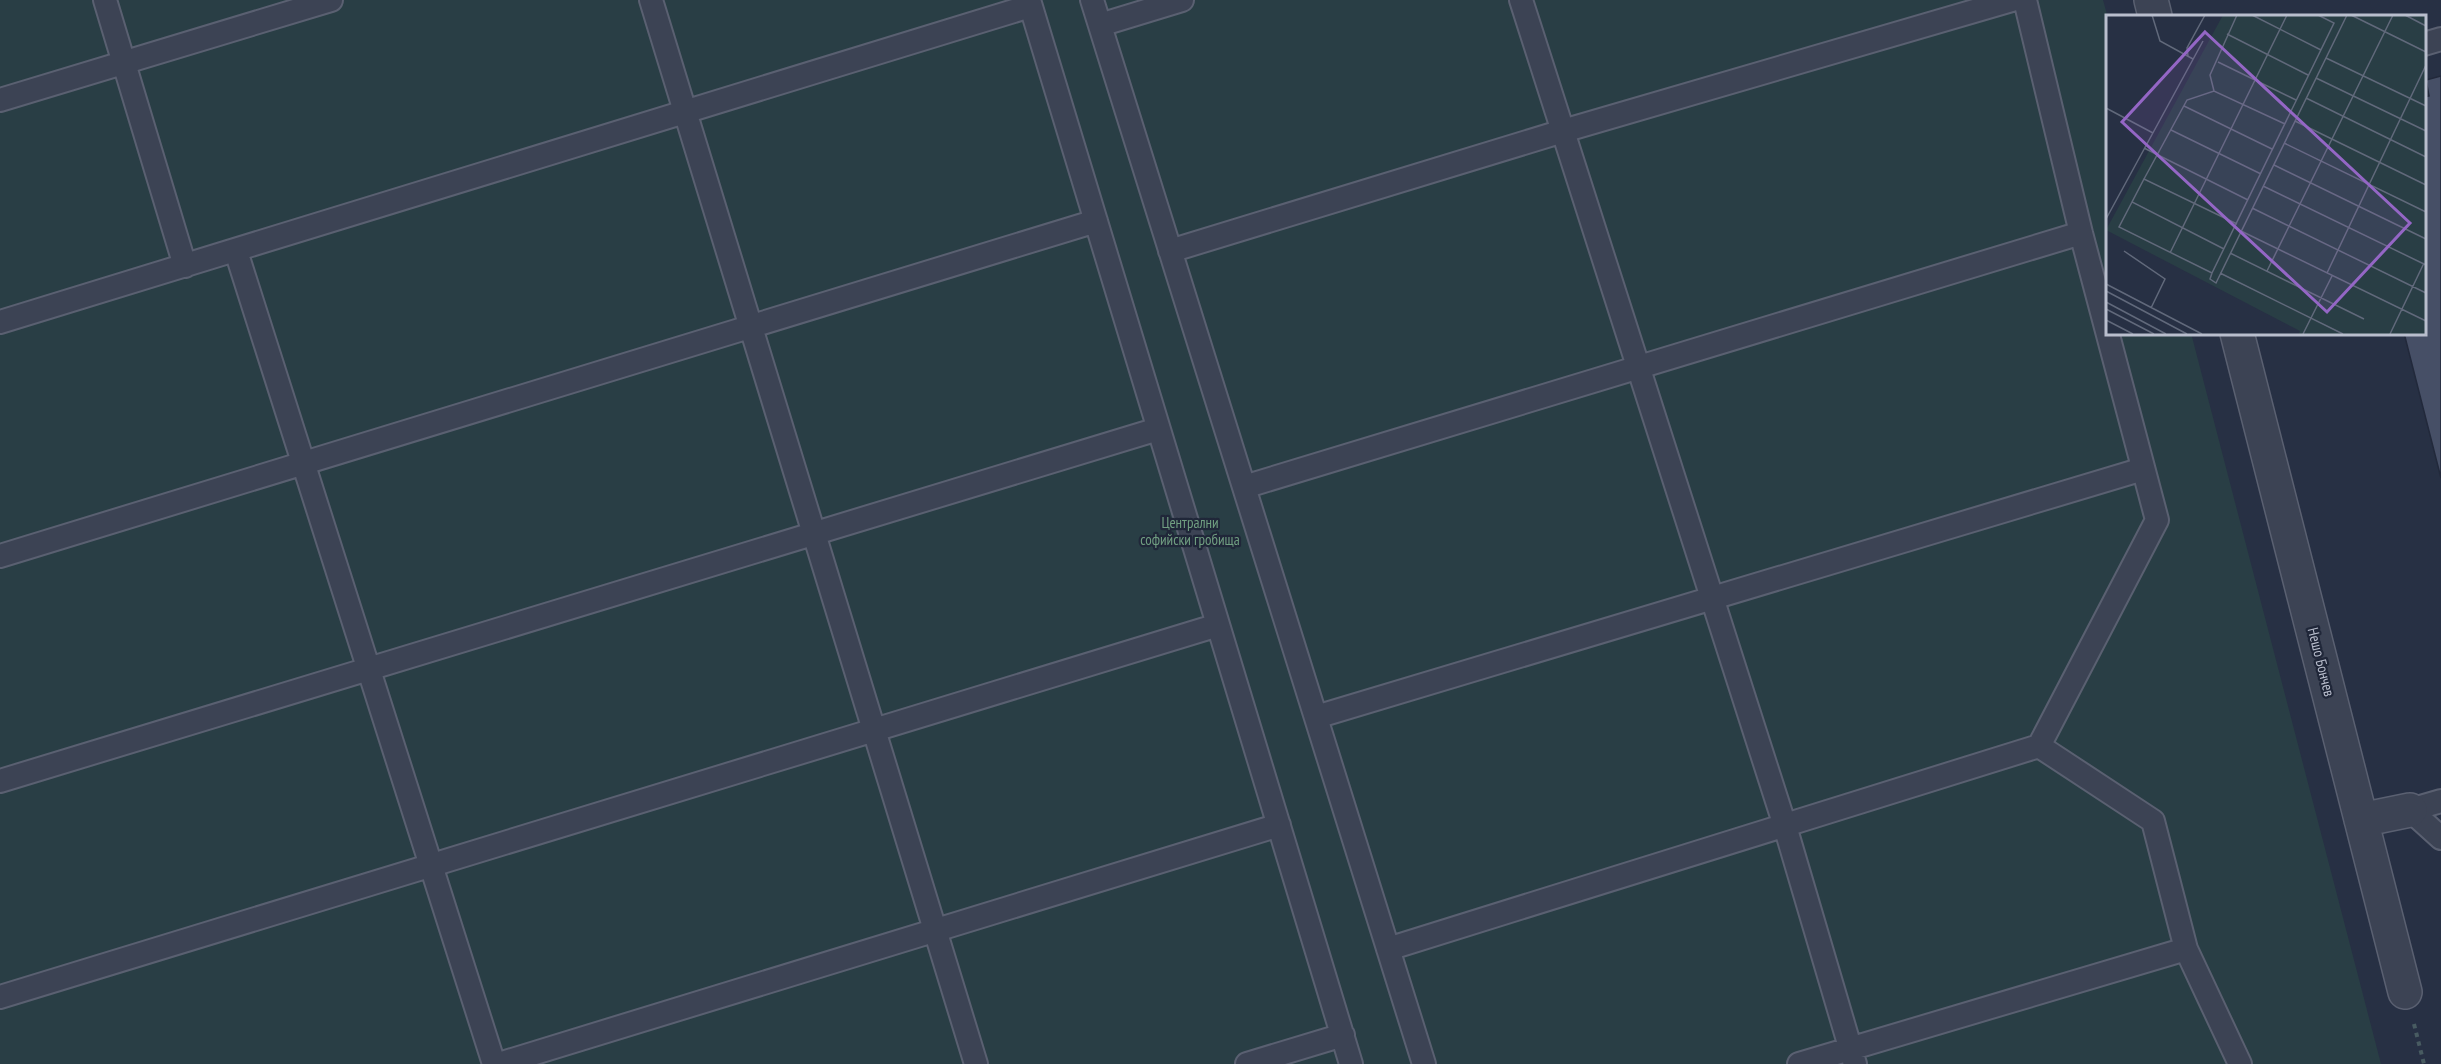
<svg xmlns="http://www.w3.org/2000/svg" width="2441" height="1064" font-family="'PT Sans Narrow',sans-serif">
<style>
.green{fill:#293e45}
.building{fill:#464f66;stroke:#22293b;stroke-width:1.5}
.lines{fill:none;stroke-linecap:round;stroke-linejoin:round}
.service-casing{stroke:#5a6071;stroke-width:26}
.minor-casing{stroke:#5a6071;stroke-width:36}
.path{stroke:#485b61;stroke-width:4;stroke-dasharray:4.5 4.5;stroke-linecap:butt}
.service{stroke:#3c4354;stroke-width:22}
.minor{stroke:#3c4354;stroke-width:33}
.labels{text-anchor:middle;stroke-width:4.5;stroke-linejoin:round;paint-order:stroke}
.park-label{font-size:15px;fill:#709e81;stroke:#202739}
.street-label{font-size:15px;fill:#b9becd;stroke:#202739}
.inset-road{fill:none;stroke:#61697b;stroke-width:1.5}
.view{fill:#9466c5;fill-opacity:0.15;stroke:#9466c5;stroke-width:3}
.inset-edge{fill:none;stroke:#b9becd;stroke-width:3}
</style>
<rect width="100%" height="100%" fill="#273044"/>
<path class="green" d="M0 0H2103L2108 18V333H2191L2381 1064H0Z"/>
<path class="building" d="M2441 76V478L2404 333H2424V97L2429 96 2426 80Z"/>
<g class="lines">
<g class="service-casing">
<path id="service" d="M105 0 185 266
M651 0 976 1064
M1029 0 1351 1064
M1092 0 1424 1064
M1521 0 1785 826 1855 1064
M1100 25 1182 0
M2424 44 2441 39
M0 100 331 0
M236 251 494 1064
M1170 251 1563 131 2012 0
M0 322 1030 6
M1244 487 2081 233
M0 556 1096 221
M1316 717 2143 469
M2039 746 2153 821 2186 949 2240 1064
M0 781 1158 429
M2410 810 2441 838
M2410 810 2441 801
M1388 949 2039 746 2157 520 2081 233 2025 0
M0 997 1218 625
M499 1064 1279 825
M1247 1064 1343 1035
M1799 1064 2186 949"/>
</g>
<g class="minor-casing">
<path id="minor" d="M2151 0 2155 16
M2237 333 2405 992
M2361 820 2410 810"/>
</g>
<path class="path" d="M2414 1024 2424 1064"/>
<use href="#service" class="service"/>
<use href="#minor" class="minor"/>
</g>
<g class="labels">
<g class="park-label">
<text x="1190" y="528">Централни<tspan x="1190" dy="17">софийски гробища</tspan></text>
</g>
<g class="street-label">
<text transform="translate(2321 662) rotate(76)" y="5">Нешо Бончев</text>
</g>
</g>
<g transform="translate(2106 15)">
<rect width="320" height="320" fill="#273044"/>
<path d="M117 0H319V319H193L194 316 0 215Z" fill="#293e45"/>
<path class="inset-road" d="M46 0 54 26 87 44M146 0 215 35M212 0 228 8 106 258 104 264 110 268 241 0M245 0 320 37M299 0 320 11M121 19 202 60M82 41 81 33 99 0M220 43 320 91M112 47 190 85M210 63 320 116M108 76 104 60 131 0M200 83 320 142M78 91 166 134M0 93 47 118M189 106 320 170M65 115 155 159M178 128 320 197M38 133 142 185M168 150 320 224M38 164 81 85 108 76 179 109M157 171 320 250M26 187 13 212 106 258M146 193 320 278M0 204 97 26M135 216 320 306M118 234 26 187 38 164 131 209M18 236 59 264 45 293M64 238 181 0M124 238 258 304M161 256 287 0M114 258 237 319M221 258 320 50M0 269 96 319M0 276 81 319M0 287 60 319M0 294 48 319M0 305 27 319M197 319 226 261M284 319 318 248"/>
<path class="view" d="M99 17 304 208 221 297 16 107Z"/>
<rect width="320" height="320" class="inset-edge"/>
</g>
</svg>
